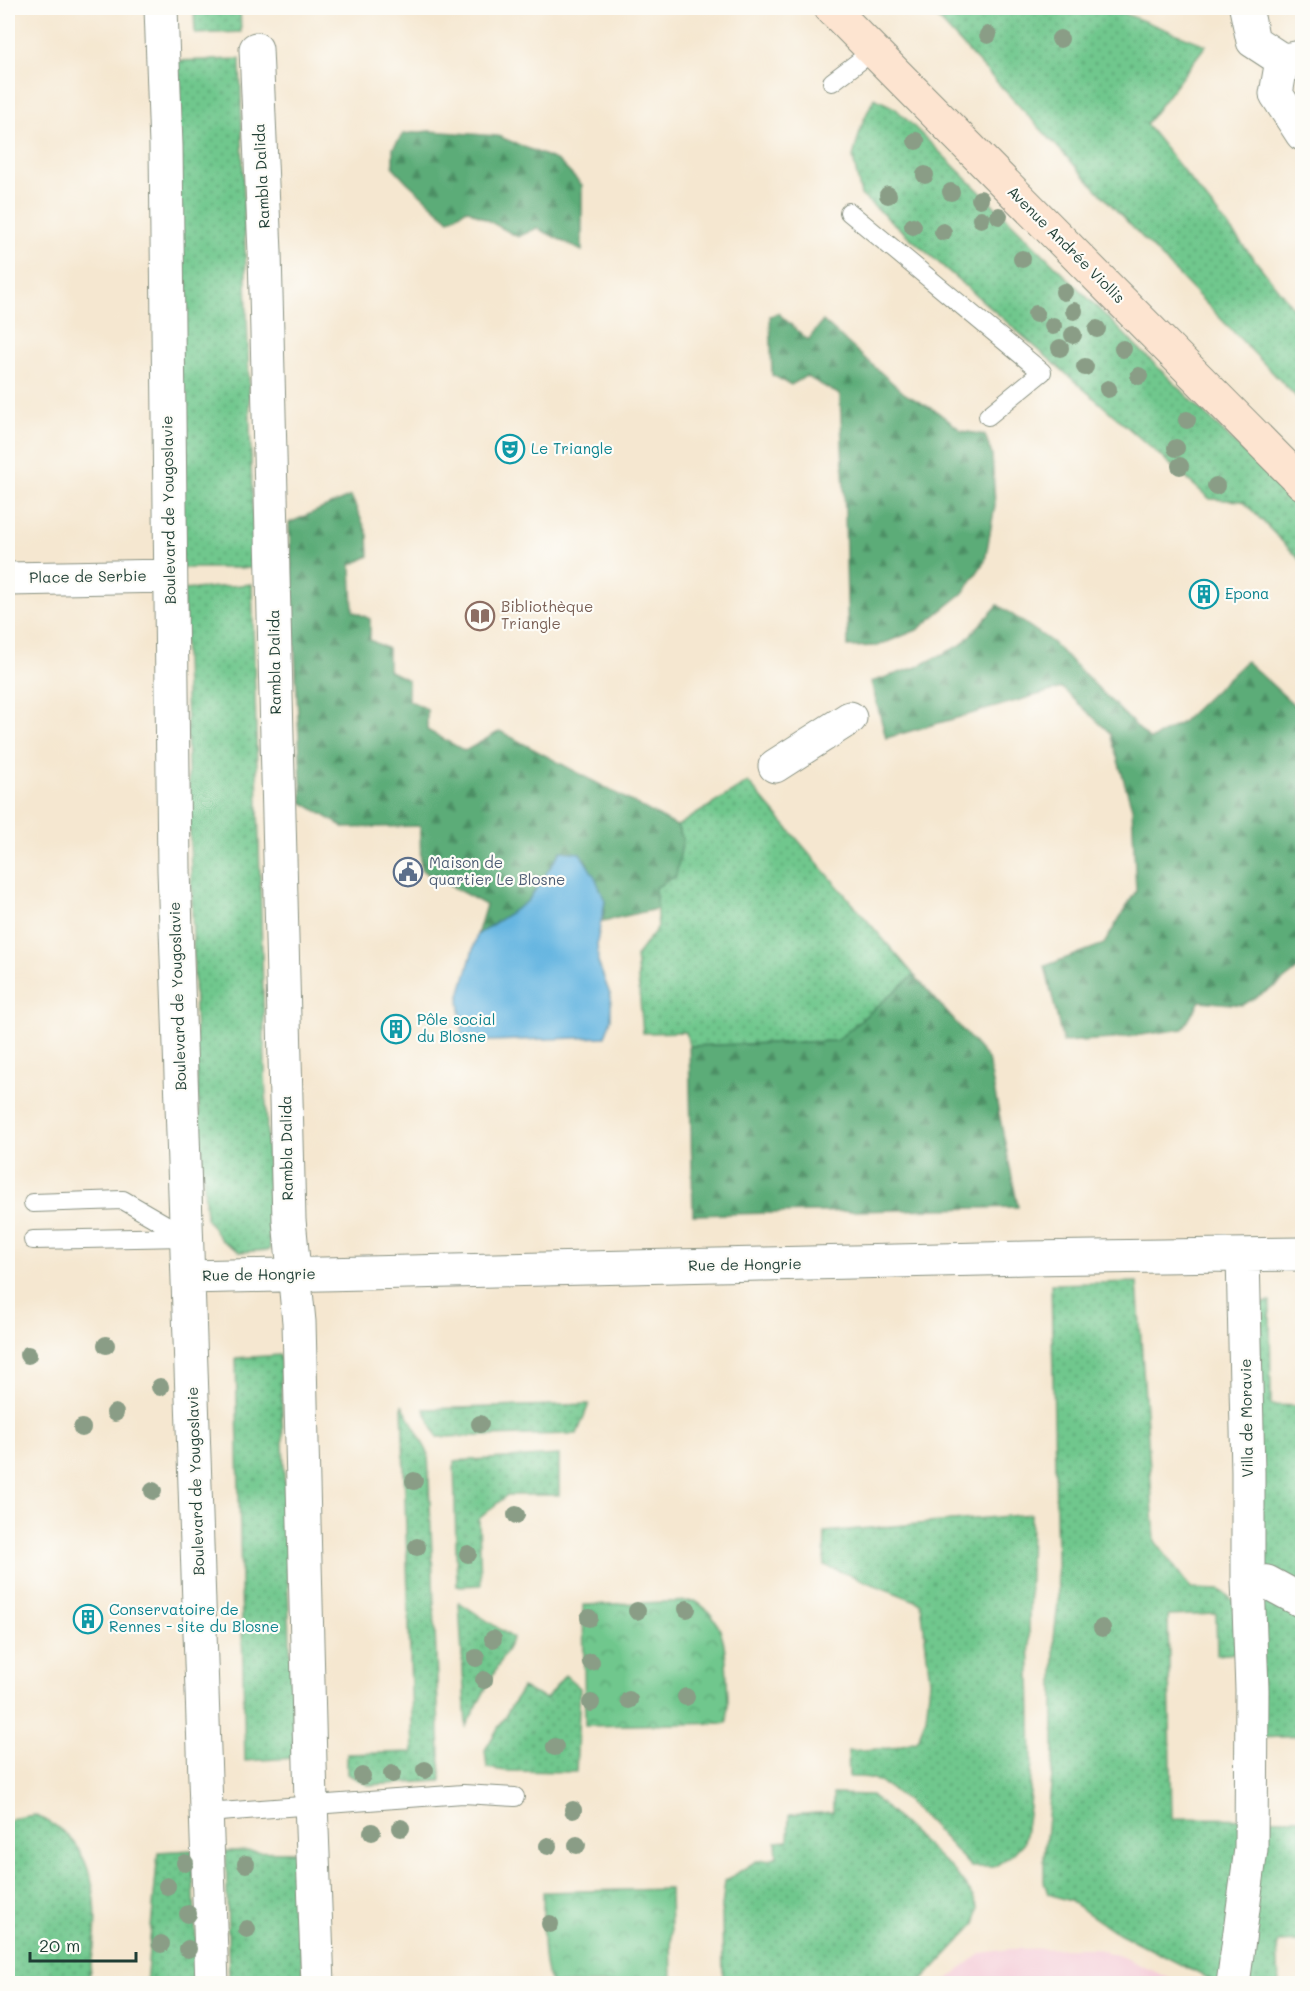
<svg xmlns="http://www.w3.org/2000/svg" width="1310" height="1991" font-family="Mali,sans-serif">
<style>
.built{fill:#f5cfda}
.grass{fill:url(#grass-dots);stroke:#488260;stroke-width:1.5}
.forest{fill:url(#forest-firs);stroke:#3e7456;stroke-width:1.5}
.park{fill:url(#park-crowns);stroke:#488260;stroke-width:1.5}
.water{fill:#66b6e1;stroke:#427a8a;stroke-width:1.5}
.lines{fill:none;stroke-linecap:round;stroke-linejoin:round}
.lane-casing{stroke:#8a9282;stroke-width:20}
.street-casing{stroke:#8a9282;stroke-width:35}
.secondary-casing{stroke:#8a9282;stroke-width:35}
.lane{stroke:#fff;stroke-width:18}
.street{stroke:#fff;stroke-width:33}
.secondary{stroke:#fde4d0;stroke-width:33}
.tree{fill:#8a9d86}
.labels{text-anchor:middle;stroke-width:4.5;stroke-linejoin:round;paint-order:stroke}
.street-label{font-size:15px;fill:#1f3d34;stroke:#fdfcf7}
.culture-label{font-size:15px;fill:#0d838f;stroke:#fdfcf7;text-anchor:start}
.education-label{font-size:15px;fill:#785e54;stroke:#fdfcf7;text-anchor:start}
.service-label{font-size:15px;fill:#4e5e75;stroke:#fdfcf7;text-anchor:start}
</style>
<defs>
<pattern id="grass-dots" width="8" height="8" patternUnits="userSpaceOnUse" patternTransform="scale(1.5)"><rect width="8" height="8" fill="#70c78d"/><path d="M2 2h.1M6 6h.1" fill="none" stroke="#5ba374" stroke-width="1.8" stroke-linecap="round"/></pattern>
<pattern id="forest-firs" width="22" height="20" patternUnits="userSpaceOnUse" patternTransform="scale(1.5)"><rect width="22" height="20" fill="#5cac78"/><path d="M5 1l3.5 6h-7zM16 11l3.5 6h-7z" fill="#4b8d63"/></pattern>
<pattern id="park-crowns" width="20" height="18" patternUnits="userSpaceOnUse" patternTransform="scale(1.5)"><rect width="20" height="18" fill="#70c78d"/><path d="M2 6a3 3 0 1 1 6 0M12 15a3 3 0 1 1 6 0" fill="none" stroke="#5ba374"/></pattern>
</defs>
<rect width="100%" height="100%" fill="#fdfcf7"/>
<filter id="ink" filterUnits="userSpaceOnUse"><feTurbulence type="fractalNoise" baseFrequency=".0167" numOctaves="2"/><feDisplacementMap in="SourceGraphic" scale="12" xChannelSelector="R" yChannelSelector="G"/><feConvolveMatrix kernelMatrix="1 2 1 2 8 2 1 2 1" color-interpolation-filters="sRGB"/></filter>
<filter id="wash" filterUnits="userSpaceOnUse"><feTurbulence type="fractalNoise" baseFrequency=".008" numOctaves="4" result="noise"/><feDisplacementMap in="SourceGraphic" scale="24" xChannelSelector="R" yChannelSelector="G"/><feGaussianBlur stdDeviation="1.35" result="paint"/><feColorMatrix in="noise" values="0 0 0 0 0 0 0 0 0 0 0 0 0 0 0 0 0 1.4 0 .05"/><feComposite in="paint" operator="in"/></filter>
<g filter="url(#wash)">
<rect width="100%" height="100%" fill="#f5e7d0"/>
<path class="built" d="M1094 1948 1120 1956 1180 1983H943L981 1953 1010 1949Z"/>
<path class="grass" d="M194 8H240L241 32 195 34Z
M928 8H1110L1206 45 1146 124 1302 319V403L1117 211Z
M240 59 254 568H182L174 61Z
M874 98 895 108 1252 460 1275 478 1302 502V562L1243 501 1210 499 861 195 853 157 862 124Z
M252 584 270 1250 240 1252 221 1240 206 1218 197 1081 183 590Z
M748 782 914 975 836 1041 689 1046 686 1032 643 1033 636 956 658 927 655 888 683 839 677 826Z
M1137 1282 1155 1541 1191 1589 1220 1590 1234 1601 1237 1653 1217 1655 1216 1614 1168 1616 1172 1818 1302 1819V1942L1277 1943 1279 1983H1217L1113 1930 1070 1901 1048 1894 1044 1882V1858L1054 1755V1638L1058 1603 1051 1284Z
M1270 1302 1271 1405 1302 1406V1736L1259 1738 1253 1305Z
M280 1355 294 1758 245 1761 236 1358Z
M402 1404 428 1453 441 1781 368 1785 347 1774V1754L413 1752Z
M589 1404 577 1434 437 1437 424 1409Z
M559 1455V1495H507L479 1519 481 1585 457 1586 454 1461Z
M1031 1514 1029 1627 1032 1761 1029 1807 1024 1842 1013 1854 994 1867H971C945 1840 908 1794 873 1779 866 1776 857 1777 849 1777L848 1751 892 1748 917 1741 926 1718 930 1681 921 1603 824 1565 825 1532Z
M459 1602 513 1638 466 1726Z
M565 1675 580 1688 576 1772 506 1771 487 1768 485 1750 522 1688 546 1699Z
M833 1794 872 1795 955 1872 970 1892 978 1907 976 1923 920 1983H723L722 1907 725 1881 756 1861 770 1860 777 1856 776 1842 788 1841 789 1815 833 1812Z
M34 1815C105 1841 102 1923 87 1983H8V1825L11 1819Z
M192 1850 198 1983 146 1984 158 1852Z
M226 1851 298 1852 303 1983H229Z"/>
<path class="forest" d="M429 131 498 136 558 161 582 185V251L537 228 518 237 467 209 449 220 407 182 393 167V148L403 134Z
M778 313 808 340 823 321 905 394 936 411 962 431 985 435 992 455 995 505 985 561 963 593 917 630 877 646 848 647 845 514 840 395 806 376 791 385 772 375 770 316Z
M351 496 368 535 369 556 351 565 353 611 370 619V640L388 649V670L408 680V700L427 709V730L465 751 500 731 677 826 683 839 676 876 655 888 657 909 603 921 605 901 561 851 528 901 477 935 486 905 421 870 420 826 345 828 302 802 289 523Z
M998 605 1052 642 1150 740 1181 723 1246 661 1302 712V966L1276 986 1242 1005 1200 1001 1183 1029 1113 1039 1063 1042 1045 966 1104 944 1136 891 1132 808 1110 733 1062 688 886 738 871 682 917 667 961 645Z
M914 975 988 1059 1018 1207 693 1215 689 1046 836 1041Z"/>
<path class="park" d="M695 1601C725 1619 726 1649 727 1680 728 1694 729 1708 727 1723L585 1726 583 1605Z
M670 1889 672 1983 553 1984C539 1971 544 1912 543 1892Z"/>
<path class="water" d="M561 851 580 853 595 877 605 901 597 942 598 962 611 997V1019L605 1037 463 1042 459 999 477 935 528 901Z"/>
</g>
<g filter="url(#ink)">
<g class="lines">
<g class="lane-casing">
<path id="lane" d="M832 82 873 51
M849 212 1042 372 988 416
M33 1203 123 1200 187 1237
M33 1240 185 1237
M207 1813 463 1794 515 1797"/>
</g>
<g class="street-casing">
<path id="street" d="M161 8 166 146 174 870 212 1984
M1246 8 1253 41 1282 60 1302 57
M256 49 265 252 289 1220 299 1322 311 1803 318 1984
M1282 60 1276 94 1302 134
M8 579 169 576
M775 766 850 718
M1243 1256 1248 1472V1580L1267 1582 1302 1601
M188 1277 1028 1258 1302 1254
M1233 1984 1251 1849 1252 1690 1248 1580"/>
</g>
<g class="secondary-casing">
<path id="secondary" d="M831 8 1302 483"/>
</g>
<use href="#lane" class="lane"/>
<use href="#street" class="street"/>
<use href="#secondary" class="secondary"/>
</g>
<g class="tree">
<circle cx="988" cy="35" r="9"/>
<circle cx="1060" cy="39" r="9"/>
<circle cx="916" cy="141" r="9"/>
<circle cx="925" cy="175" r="9"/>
<circle cx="951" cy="192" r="9"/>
<circle cx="888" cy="195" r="9"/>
<circle cx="980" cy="199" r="9"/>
<circle cx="999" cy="216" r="9"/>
<circle cx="981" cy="219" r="9"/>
<circle cx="913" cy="226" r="9"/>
<circle cx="943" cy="232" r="9"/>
<circle cx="1022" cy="259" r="9"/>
<circle cx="1064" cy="292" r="9"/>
<circle cx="1074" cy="311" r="9"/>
<circle cx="1036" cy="314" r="9"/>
<circle cx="1053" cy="326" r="9"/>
<circle cx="1097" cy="329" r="9"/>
<circle cx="1073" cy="335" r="9"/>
<circle cx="1060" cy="348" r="9"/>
<circle cx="1123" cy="349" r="9"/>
<circle cx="1085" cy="367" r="9"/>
<circle cx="1139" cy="376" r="9"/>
<circle cx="1108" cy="389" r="9"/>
<circle cx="1187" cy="420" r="9"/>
<circle cx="1176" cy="448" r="9"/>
<circle cx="1180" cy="466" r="9"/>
<circle cx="1216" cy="486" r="9"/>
<circle cx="106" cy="1345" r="9"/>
<circle cx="28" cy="1355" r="9"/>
<circle cx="160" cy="1387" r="9"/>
<circle cx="115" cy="1413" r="9"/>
<circle cx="480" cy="1424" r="9"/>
<circle cx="82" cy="1428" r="9"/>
<circle cx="414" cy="1481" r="9"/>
<circle cx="153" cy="1491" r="9"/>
<circle cx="516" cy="1515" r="9"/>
<circle cx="417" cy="1547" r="9"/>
<circle cx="468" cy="1554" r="9"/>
<circle cx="687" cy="1609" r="9"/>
<circle cx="637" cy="1611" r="9"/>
<circle cx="589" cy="1618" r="9"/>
<circle cx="1102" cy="1628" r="9"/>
<circle cx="493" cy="1639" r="9"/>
<circle cx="476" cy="1658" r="9"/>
<circle cx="591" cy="1662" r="9"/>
<circle cx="484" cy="1680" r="9"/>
<circle cx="686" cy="1697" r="9"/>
<circle cx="629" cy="1700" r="9"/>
<circle cx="591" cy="1703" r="9"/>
<circle cx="555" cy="1747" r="9"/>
<circle cx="425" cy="1770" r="9"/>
<circle cx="392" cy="1774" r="9"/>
<circle cx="362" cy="1776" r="9"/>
<circle cx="573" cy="1810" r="9"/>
<circle cx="401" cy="1828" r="9"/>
<circle cx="372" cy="1832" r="9"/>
<circle cx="577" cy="1845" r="9"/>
<circle cx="548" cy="1846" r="9"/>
<circle cx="185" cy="1863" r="9"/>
<circle cx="246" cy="1864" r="9"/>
<circle cx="167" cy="1886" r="9"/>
<circle cx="188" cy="1914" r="9"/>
<circle cx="550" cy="1924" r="9"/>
<circle cx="247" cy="1929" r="9"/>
<circle cx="161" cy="1944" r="9"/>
<circle cx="188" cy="1949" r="9"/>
</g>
</g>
<defs>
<g id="theatre-ring" transform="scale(1.5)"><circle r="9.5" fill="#fdfcf7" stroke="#0f9aa8" stroke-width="1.5"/><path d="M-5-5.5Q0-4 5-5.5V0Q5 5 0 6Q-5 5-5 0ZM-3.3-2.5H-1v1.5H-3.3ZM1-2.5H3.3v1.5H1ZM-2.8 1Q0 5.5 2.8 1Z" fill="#0f9aa8"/></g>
<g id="building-ring" transform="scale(1.5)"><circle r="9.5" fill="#fdfcf7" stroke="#0f9aa8" stroke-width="1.5"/><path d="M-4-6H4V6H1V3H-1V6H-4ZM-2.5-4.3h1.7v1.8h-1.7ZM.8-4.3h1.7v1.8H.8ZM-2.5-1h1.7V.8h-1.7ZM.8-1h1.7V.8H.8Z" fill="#0f9aa8"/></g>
<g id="library-ring" transform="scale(1.5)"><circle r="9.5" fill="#fdfcf7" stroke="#8d6e63" stroke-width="1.5"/><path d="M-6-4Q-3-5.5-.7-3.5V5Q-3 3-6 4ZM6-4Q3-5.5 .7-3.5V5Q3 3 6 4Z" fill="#8d6e63"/></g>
<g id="civic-ring" transform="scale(1.5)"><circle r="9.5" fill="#fdfcf7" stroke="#5c6f8a" stroke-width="1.5"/><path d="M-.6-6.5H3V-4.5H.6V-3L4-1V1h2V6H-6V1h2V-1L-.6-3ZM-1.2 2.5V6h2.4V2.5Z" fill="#5c6f8a"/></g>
</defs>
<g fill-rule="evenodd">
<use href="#theatre-ring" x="510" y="449"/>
<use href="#building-ring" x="1204" y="594"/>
<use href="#library-ring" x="480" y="616"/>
<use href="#civic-ring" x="408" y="872"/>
<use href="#building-ring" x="396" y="1029"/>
<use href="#building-ring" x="88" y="1619"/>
</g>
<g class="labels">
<g class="street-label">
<text transform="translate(262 176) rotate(-93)" y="5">Rambla Dalida</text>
<text transform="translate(1066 245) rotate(45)" y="5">Avenue Andrée Viollis</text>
<text transform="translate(169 510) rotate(-91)" y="5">Boulevard de Yougoslavie</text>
<text transform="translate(88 577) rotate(-1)" y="5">Place de Serbie</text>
<text transform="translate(275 662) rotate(-91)" y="5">Rambla Dalida</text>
<text transform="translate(178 996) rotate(-92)" y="5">Boulevard de Yougoslavie</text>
<text transform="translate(287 1148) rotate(-91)" y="5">Rambla Dalida</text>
<text transform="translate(745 1265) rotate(-1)" y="5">Rue de Hongrie</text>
<text transform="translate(259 1275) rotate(-1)" y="5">Rue de Hongrie</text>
<text transform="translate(1247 1418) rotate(-91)" y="5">Villa de Moravie</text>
<text transform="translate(196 1481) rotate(-92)" y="5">Boulevard de Yougoslavie</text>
</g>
<g class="culture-label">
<text x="531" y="454">Le Triangle</text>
<text x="1225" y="599">Epona</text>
<text x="417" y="1025">Pôle social<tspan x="417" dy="17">du Blosne</tspan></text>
<text x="109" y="1615">Conservatoire de<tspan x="109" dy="17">Rennes - site du Blosne</tspan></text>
</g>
<g class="education-label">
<text x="501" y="612">Bibliothèque<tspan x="501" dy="17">Triangle</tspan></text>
</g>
<g class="service-label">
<text x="429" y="868">Maison de<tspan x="429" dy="17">quartier Le Blosne</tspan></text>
</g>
</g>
<rect width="1310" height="1991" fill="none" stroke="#fdfcf7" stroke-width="30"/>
<path d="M30 1952v9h106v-9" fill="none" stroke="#1f3d34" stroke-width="3"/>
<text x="39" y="1952" font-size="18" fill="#1f3d34" stroke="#fdfcf7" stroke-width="4.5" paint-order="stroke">20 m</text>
</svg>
